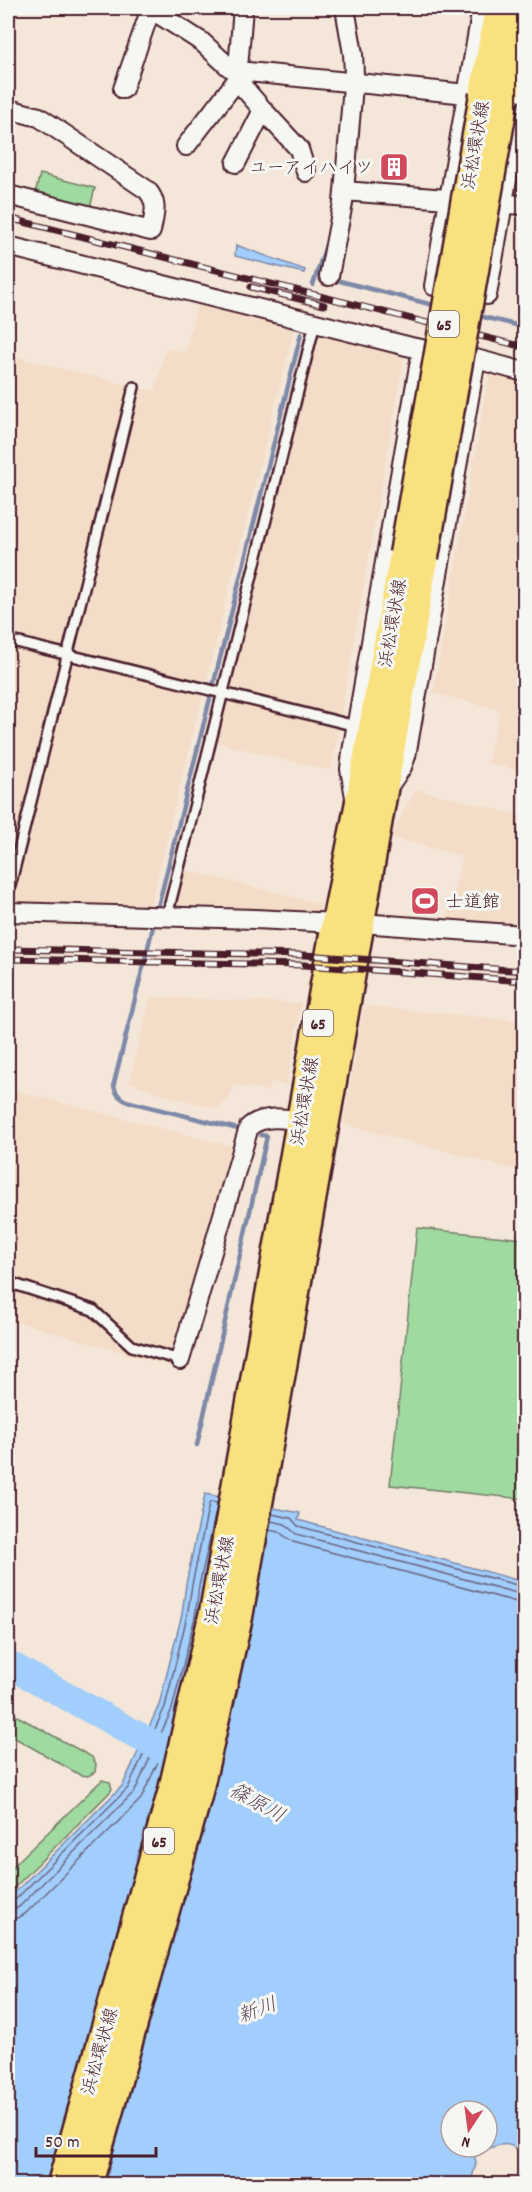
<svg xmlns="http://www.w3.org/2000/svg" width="532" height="2192" font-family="Dekko,'Klee One',sans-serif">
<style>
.built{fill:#f3ddc8}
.green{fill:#9fdaa1;stroke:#747c66;stroke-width:1.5}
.water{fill:#a1cefc;stroke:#7e88a8;stroke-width:1.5;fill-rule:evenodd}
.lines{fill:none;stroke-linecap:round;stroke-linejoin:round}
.shore{stroke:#6d657f;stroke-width:1.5}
.stream{stroke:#7e88a8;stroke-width:4.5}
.river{stroke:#a1cefc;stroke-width:28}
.lane-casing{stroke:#4a1f2b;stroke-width:14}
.street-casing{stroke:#4a1f2b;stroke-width:22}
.primary-casing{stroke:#4a1f2b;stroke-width:33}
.lane{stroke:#f6f6f2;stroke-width:9}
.street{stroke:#f6f6f2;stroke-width:18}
.primary{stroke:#fae180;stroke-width:28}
.rail-casing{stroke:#4a1f2b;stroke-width:7}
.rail{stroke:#f6f6f2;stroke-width:4.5;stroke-dasharray:14;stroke-linecap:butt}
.primary-bridge-casing{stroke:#4a1f2b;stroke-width:33;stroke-linecap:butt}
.primary-bridge{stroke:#fae180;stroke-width:28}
.labels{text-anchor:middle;stroke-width:6;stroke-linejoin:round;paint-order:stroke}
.shield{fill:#f6f6f2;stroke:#7e6067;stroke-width:1.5}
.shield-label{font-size:16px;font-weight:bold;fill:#4a1f2b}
.street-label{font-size:18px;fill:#4a1f2b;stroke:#f6f6f2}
.poi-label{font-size:18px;fill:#4a1f2b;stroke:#f6f6f2;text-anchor:end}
.water-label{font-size:20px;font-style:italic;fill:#604b5f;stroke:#f6f6f2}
</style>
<rect width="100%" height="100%" fill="#f4e7d9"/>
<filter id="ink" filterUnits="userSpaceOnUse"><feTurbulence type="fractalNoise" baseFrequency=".0167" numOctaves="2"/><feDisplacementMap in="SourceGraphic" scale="12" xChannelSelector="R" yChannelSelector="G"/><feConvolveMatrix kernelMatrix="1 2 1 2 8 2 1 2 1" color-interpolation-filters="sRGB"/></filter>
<g filter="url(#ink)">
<path class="built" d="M198 301 295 325 205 686 75 654 72 649 138 387 155 391 166 348 185 352Z
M317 331 405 352 340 720 227 692Z
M8 355 131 386 66 648 61 650 8 637Z
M490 367 524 375V772L487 763 500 710 433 693Z
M8 644 59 657 62 661 8 880Z
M73 661 203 693 149 911 8 907 69 663Z
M225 699 339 727 331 771 214 742Z
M416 789 524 816V930L445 925 462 856 393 838 395 827Z
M182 869 321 904 318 917 172 912Z
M150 997 301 1003 287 1085 271 1082 269 1091 234 1085 229 1100 218 1109 171 1097 129 1082Z
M364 1006 524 1021V1172L343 1124Z
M8 1089 232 1146 169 1366 11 1320 12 1307 8 1305Z"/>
<path class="green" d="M40 174 95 188 90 208 35 194Z
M417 1228 524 1239V1499L390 1485Z
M8 1711 92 1757 96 1764 95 1772 88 1776 80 1775 8 1734Z
M102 1780 110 1782 112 1789 109 1793 8 1894V1871Z"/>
<path class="water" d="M236 245 305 270 304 273 235 256Z
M205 1494 300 1513 298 1520 524 1582V2161C521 2156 518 2148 512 2146 502 2141 482 2150 475 2157L476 2164 470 2184H8V1899L123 1785 159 1705 182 1614 186 1584ZM451 2111H487V2147H451Z"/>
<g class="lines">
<path class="shore" d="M272 1514 291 1518 298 1526 524 1587
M271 1521 285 1524 296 1534 524 1595
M269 1530 279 1532 293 1542 524 1604
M8 1903 14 1901 128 1788 165 1707 187 1616 192 1585 209 1504 211 1502 217 1503
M8 1911 19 1907 135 1791 172 1709 195 1617 199 1586 216 1512
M8 1920 17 1918 25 1914 141 1799 169 1738"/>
<path class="stream" d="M337 13 343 46
M332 279 437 306
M313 285 326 245
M475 315 524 327
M157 911 301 334
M155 919 114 1083C114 1092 118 1097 126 1101L238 1129
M197 1445 267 1136 261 1135"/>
<path class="river" d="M8 1664 177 1757"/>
<g class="lane-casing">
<path id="lane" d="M8 640 356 726
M8 894 134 387
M167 916 315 323
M8 1282 93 1310 132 1346 180 1360"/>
</g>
<g class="street-casing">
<path id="street" d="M149 8 202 42 229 67 238 71 467 94
M482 8 434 286 487 295 524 82
M123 89 148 17 152 10
M8 109 39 117 147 190C159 203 154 215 151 231L8 195
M263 110 299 149 306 172
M186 146 237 80 243 8
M236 163 263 110 237 80
M344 191 460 200
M493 203 524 205
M8 246 411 347 476 359 524 372
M329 276 343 203 354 74 353 54 345 8
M388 787 402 767 406 756 476 359
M355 797 350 769 352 752 422 349
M8 912 255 919 336 923
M361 923 524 935
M180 1360 249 1127C263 1115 284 1118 301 1121"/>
</g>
<g class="primary-casing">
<path id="primary" d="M484 95 499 8
M504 98 521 8
M62 2184 173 1790 214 1612 336 923 359 807 404 554
M88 2184 197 1796 238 1617 424 557"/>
</g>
<use href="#lane" class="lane"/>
<use href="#street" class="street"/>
<use href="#primary" class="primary"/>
<g class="rail-casing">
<path id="rail" d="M8 218 524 347
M251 287 324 305
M8 949 305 955 524 971
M8 959 304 965 524 981"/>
</g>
<use href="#rail" class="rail"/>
<g class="primary-bridge-casing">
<path id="primary-bridge" d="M404 554 484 95
M424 557 504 98"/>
</g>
<use href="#primary-bridge" class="primary-bridge"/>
</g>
</g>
<defs>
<g id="building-square" transform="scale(1.5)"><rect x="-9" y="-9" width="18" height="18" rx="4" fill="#d1495b" stroke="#f6f6f2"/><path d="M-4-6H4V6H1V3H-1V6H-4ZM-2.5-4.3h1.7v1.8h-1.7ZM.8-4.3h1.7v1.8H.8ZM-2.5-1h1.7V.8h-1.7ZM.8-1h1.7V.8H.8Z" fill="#fff"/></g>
<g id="stadium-square" transform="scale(1.5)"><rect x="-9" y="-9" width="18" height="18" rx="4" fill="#d1495b" stroke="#f6f6f2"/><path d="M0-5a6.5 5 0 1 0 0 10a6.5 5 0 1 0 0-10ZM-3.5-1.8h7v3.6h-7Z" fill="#fff"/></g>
</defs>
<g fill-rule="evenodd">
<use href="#building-square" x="394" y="167"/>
<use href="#stadium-square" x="425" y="901"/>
</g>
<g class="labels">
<g class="shield">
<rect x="429" y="311" width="30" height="26" rx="4.5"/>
<rect x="303" y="1010" width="30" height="26" rx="4.5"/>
<rect x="144" y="1828" width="30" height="26" rx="4.5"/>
</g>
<g class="shield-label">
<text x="444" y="330">65</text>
<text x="318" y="1029">65</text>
<text x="159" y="1847">65</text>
</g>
<g class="street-label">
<text transform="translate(475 145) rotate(-80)" y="6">浜松環状線</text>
<text transform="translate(392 623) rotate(-80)" y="6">浜松環状線</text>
<text transform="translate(304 1101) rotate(-80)" y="6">浜松環状線</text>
<text transform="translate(219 1580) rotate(-79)" y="6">浜松環状線</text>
<text transform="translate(99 2051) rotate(-74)" y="6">浜松環状線</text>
</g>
<g class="poi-label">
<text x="373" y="173">ユーアイハイツ</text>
<text x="446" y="907" text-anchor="start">士道館</text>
</g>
<g class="water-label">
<text transform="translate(258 1802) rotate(29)" y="7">篠原川</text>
<text transform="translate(257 2009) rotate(-20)" y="7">新川</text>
</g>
</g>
<rect width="532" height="2192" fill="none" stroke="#f6f6f2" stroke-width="30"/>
<rect x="15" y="15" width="502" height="2162" fill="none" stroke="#4a1f2b" stroke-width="2" filter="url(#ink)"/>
<g transform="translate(469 2129) rotate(193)"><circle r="28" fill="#f6f6f2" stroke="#b1a0a2" stroke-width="1.5"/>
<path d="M0-4.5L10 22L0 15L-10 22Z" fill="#d1495b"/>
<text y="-9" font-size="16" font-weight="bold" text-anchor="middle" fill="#4a1f2b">N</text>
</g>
<path d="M36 2147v9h120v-9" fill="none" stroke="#4a1f2b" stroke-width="3"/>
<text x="45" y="2147" font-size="18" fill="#4a1f2b" stroke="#f6f6f2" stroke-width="4.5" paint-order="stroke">50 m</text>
</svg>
